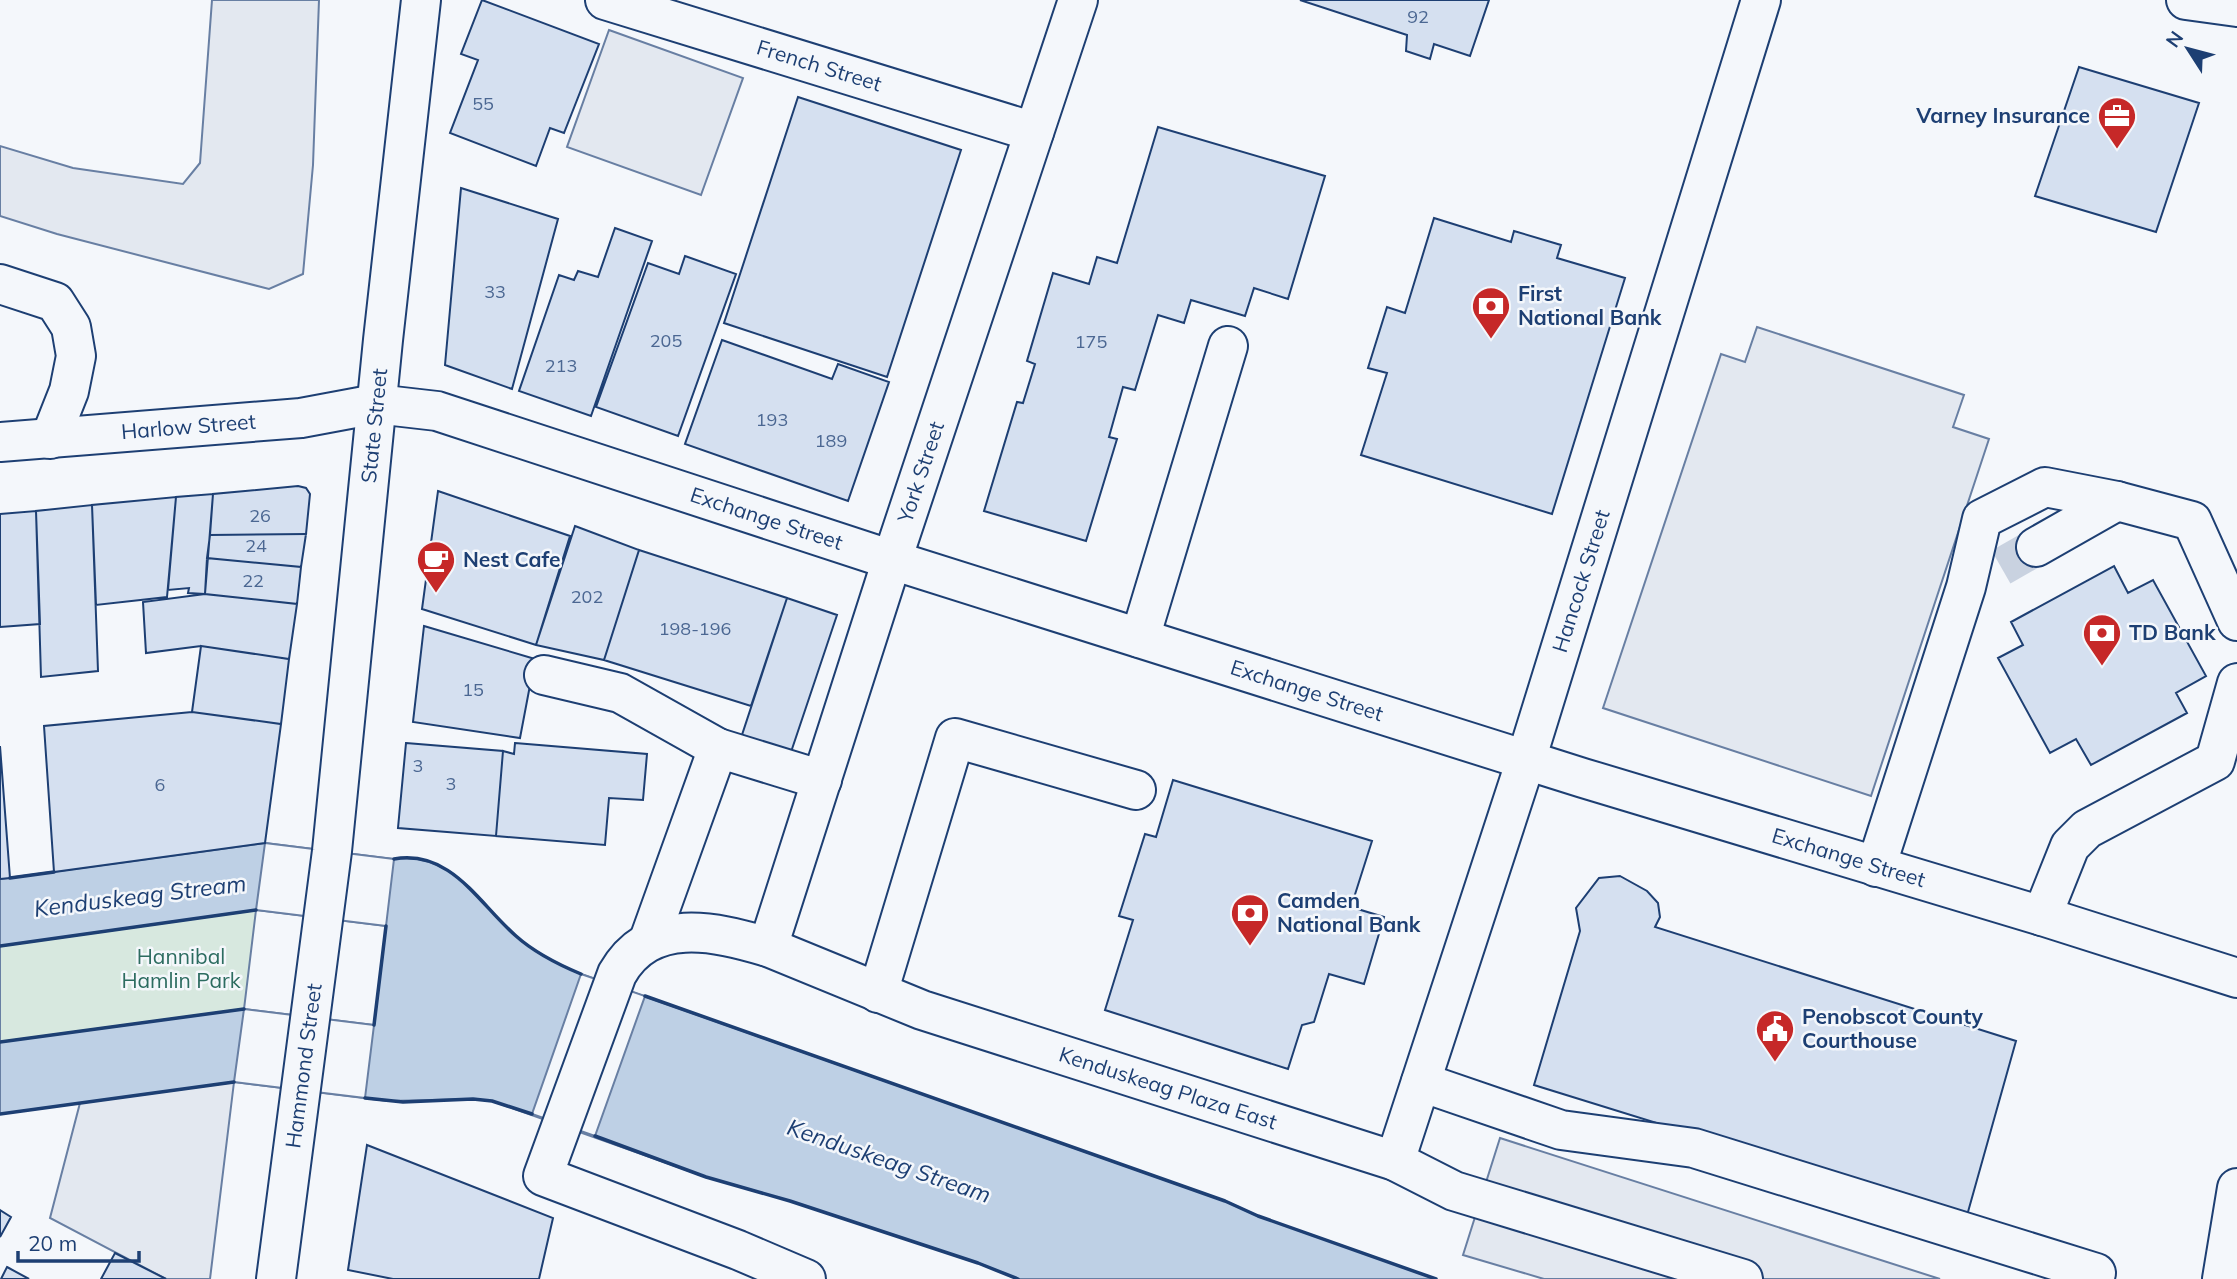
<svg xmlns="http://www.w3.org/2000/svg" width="2237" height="1279" font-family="Mulish,sans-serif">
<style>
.green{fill:#d7e8df;stroke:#687fa3;stroke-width:2}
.parking{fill:#e3e8f0;stroke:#687fa3;stroke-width:2}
.water{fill:#bed0e5;stroke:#687fa3;stroke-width:2}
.pier{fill:#f4f7fb;stroke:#687fa3;stroke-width:2}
.building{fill:#d5e0f0;stroke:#1d3f73;stroke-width:2}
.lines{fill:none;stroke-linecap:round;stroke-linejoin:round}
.minor-tunnel{stroke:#c9d2e0;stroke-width:38;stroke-dasharray:38 19;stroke-linecap:butt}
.minor-casing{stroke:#1d3f73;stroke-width:42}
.major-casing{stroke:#1d3f73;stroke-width:42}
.minor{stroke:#f4f7fb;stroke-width:38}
.major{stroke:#f4f7fb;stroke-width:38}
.wall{stroke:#1d3f73;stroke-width:3.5}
.labels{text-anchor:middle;stroke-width:5;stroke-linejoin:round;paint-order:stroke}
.number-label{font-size:18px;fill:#4b6792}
.street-label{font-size:21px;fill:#1d3f73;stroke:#f4f7fb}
.poi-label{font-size:21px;font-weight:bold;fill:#1d3f73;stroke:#f4f7fb;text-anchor:start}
.park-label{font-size:21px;fill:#2c6c60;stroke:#f4f7fb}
.water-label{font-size:23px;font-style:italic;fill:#1d3f73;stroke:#f4f7fb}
</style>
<rect width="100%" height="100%" fill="#f4f7fb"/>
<path class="green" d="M256 910 244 1009 0 1042V946Z"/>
<path class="parking" d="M212 0H319L313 165 303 274 269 289 57 234 0 216V146L73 168 183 184 200 163Z
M609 30 743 78 701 195 567 147Z
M1757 327 1964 395 1953 427 1989 439 1871 796 1603 708 1721 354 1745 362Z
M234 1082 210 1279H166L50 1218 80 1103Z
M1500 1138 1940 1279H1544L1463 1255Z"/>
<path class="water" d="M265 843 394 859C454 851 478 903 516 936 535 953 557 964 581 974L1225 1201 1258 1216 1436 1279H1018L978 1263 790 1201 706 1177 492 1101 473 1099 388 1101 234 1082 0 1114V1042L244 1009 374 1025 386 926 256 910 0 946V879Z"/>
<path class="pier" d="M265 843 394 859 386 926 256 910Z
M581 974 645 996 595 1136 532 1114Z
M244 1009 374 1025 365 1098 234 1082Z"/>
<path class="building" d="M482 0 599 44 564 133 550 128 536 166 450 133 478 60 461 54Z
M1300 0H1489L1470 56 1434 44 1430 59 1406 51 1407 35Z
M2079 67 2199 103 2156 232 2035 196Z
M798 97 961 150 887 377 724 323Z
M1158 127 1325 176 1288 299 1254 288 1245 316 1191 300 1184 323 1158 315 1135 390 1123 387 1109 437 1117 439 1086 541 984 511 1017 402 1023 403 1035 364 1027 361 1053 273 1089 284 1097 257 1117 263Z
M461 188 558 219 512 389 445 365Z
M1434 218 1511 242 1514 231 1561 245 1557 258 1625 278 1552 514 1361 455 1387 373 1368 368 1387 307 1405 313Z
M615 228 652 241 591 416 519 391 559 275 574 280 578 271 598 277Z
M685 256 736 274 678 436 596 407 648 263 679 274Z
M722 340 832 379 838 364 889 382 848 501 685 444Z
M298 486 306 488 310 494 306 534 210 535 213 494Z
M438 491 570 536 536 645 422 609Z
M213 494 205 594 188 593 189 588 168 590 176 497Z
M176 497 167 597 96 605 92 505Z
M92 505 98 671 41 677 36 511Z
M36 511 40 624 0 627V514Z
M575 526 639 550 604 660 536 645Z
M306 534 301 567 207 558 210 535Z
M639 550 787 598 751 706 604 660Z
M207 558 301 567 297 604 205 594Z
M2114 566 2128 593 2153 580 2206 676 2176 693 2187 713 2091 765 2076 739 2050 753 1998 658 2023 645 2011 622Z
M205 594 297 604 289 659 201 646 146 653 143 602Z
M787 598 837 615 790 755 741 738Z
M424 626 535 659 520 738 413 722Z
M201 646 289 659 281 724 192 712Z
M192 712 281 724 265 843 54 872 44 726Z
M406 743 503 751 496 836 398 828Z
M515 743 647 754 643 800 609 798 605 845 496 836 503 751 514 754Z
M0 746 10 878 0 879Z
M1173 780 1372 841 1351 907 1384 917 1364 984 1329 974 1314 1022 1302 1025 1288 1069 1105 1010 1133 920 1119 916 1145 834 1156 837Z
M1620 876 1647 891 1658 903 1660 917 1655 927 2016 1041 1966 1219 1534 1085 1580 931 1576 908 1599 878Z
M367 1145 553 1218 539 1279H393L348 1270Z
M0 1210 11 1217 0 1237Z
M115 1253 166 1279H101Z
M7 1267 29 1279H1Z"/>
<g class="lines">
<path class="minor-tunnel" d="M2001 567 2036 547"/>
<g class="minor-casing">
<g id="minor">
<path id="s1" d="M605 0 1034 132"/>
<path d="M0 284 55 302 71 327 76 356 69 391 50 439"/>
<path id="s2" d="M376 404 437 411 892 560 1583 778 2042 916 2237 978"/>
<path d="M2036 547 2117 501"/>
<path d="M1140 638 1228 346"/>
<path d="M544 675 620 693 718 748"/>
<path d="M1876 867 1966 587 1982 519 2045 487 2117 501 2192 521 2237 621"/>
<path d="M2042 916 2070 846 2087 829 2215 761 2237 683"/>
<path d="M649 940 718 748 822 780"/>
<path id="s3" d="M768 947 892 560 1078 0"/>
<path d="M878 993 955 738 1136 790"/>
<path d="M1421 1082 1561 1130 1694 1148 2096 1273"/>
<path id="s4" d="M1395 1161 1526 760 1761 0"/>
<path id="s5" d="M806 1279 738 1250 543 1176 617 974C650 916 714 931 768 947L922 1010 1395 1161 1454 1191 1743 1279"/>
</g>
</g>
<g class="major-casing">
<g id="major">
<path d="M2186 0 2237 7"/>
<path id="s6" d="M0 442 301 418 376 404"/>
<path id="s7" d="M276 1279 332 851 383 340 421 0"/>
<path d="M2222 1279 2237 1188"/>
</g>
</g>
<use href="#minor" class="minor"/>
<use href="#major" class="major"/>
<path class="wall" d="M394 859C451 849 479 904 516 936 535 953 557 964 581 974
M10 878 54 872
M0 946 256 910
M645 996 1225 1201 1258 1216 1436 1279
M374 1025 386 926
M0 1042 244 1009
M365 1098 403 1102 473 1099 492 1101 532 1114
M0 1114 234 1082
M595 1136 706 1177 790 1201 978 1263 1018 1279"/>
</g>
<defs>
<g id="office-pin" transform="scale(2.0125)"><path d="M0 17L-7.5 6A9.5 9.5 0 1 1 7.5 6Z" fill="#c62828" stroke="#f4f7fb"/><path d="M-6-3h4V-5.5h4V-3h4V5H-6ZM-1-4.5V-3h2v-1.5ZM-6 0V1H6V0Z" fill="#fff"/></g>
<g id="bank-pin" transform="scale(2.0125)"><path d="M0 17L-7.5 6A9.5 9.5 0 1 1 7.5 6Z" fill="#c62828" stroke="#f4f7fb"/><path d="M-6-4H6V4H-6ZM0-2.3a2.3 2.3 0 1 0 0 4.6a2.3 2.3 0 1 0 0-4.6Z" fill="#fff"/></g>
<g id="cafe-pin" transform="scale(2.0125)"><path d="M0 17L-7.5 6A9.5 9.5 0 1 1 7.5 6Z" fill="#c62828" stroke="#f4f7fb"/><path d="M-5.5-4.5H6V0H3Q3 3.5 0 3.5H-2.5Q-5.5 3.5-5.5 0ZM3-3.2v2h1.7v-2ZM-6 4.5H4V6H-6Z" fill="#fff"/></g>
<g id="civic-pin" transform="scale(2.0125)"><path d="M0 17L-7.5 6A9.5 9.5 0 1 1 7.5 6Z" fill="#c62828" stroke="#f4f7fb"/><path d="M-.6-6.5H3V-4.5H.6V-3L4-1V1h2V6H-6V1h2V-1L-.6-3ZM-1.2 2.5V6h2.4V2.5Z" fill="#fff"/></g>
</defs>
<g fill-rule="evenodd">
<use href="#office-pin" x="2117" y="116"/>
<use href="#bank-pin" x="1491" y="306"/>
<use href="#cafe-pin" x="436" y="560"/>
<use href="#bank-pin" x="2102" y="633"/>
<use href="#bank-pin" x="1250" y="913"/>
<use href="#civic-pin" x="1775" y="1029"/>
</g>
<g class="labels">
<g class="number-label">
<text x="1418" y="23">92</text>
<text x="483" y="110">55</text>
<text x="495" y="298">33</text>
<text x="666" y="347">205</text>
<text x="1091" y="348">175</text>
<text x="561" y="372">213</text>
<text x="772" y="426">193</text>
<text x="831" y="447">189</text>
<text x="260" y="522">26</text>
<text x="256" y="552">24</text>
<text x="253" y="587">22</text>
<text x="587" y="603">202</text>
<text x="695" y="635">198-196</text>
<text x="473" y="696">15</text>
<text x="418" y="772">3</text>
<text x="451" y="790">3</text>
<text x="160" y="791">6</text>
</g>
<g class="street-label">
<text dy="7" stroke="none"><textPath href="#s1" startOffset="224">French Street</textPath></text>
<text dy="7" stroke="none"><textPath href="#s7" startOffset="859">State Street</textPath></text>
<text dy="7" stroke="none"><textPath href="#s6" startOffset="189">Harlow Street</textPath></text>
<text dy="7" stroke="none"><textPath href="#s3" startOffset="499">York Street</textPath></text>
<text dy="7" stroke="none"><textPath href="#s2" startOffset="408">Exchange Street</textPath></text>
<text dy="7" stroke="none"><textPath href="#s4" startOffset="609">Hancock Street</textPath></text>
<text dy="7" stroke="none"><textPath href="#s2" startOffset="975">Exchange Street</textPath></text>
<text dy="7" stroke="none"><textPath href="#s2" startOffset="1542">Exchange Street</textPath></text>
<text dy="7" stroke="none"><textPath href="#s7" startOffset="215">Hammond Street</textPath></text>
<text dy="7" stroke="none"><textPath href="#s5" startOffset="1090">Kenduskeag Plaza East</textPath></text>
</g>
<g class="poi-label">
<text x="2090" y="123" text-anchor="end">Varney Insurance</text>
<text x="1518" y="301">First<tspan x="1518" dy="24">National Bank</tspan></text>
<text x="463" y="567">Nest Cafe</text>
<text x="2129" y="640">TD Bank</text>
<text x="1277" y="908">Camden<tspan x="1277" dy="24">National Bank</tspan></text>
<text x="1802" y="1024">Penobscot County<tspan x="1802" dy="24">Courthouse</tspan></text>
</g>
<g class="park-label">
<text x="181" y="964">Hannibal<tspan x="181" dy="24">Hamlin Park</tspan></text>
</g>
<g class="water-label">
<text transform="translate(140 896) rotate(-7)" y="8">Kenduskeag Stream</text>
<text transform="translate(889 1161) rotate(19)" y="8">Kenduskeag Stream</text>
</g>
</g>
<g transform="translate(2188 49) rotate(306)" stroke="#f4f7fb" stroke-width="5" paint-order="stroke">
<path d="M0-5L12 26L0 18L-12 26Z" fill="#1d3f73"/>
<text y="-10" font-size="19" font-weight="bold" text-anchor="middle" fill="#1d3f73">N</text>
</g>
<path d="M18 1251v10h121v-10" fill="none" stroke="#1d3f73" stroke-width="3.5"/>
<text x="28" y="1251" font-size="21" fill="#1d3f73" stroke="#f4f7fb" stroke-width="5" paint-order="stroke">20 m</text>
</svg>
